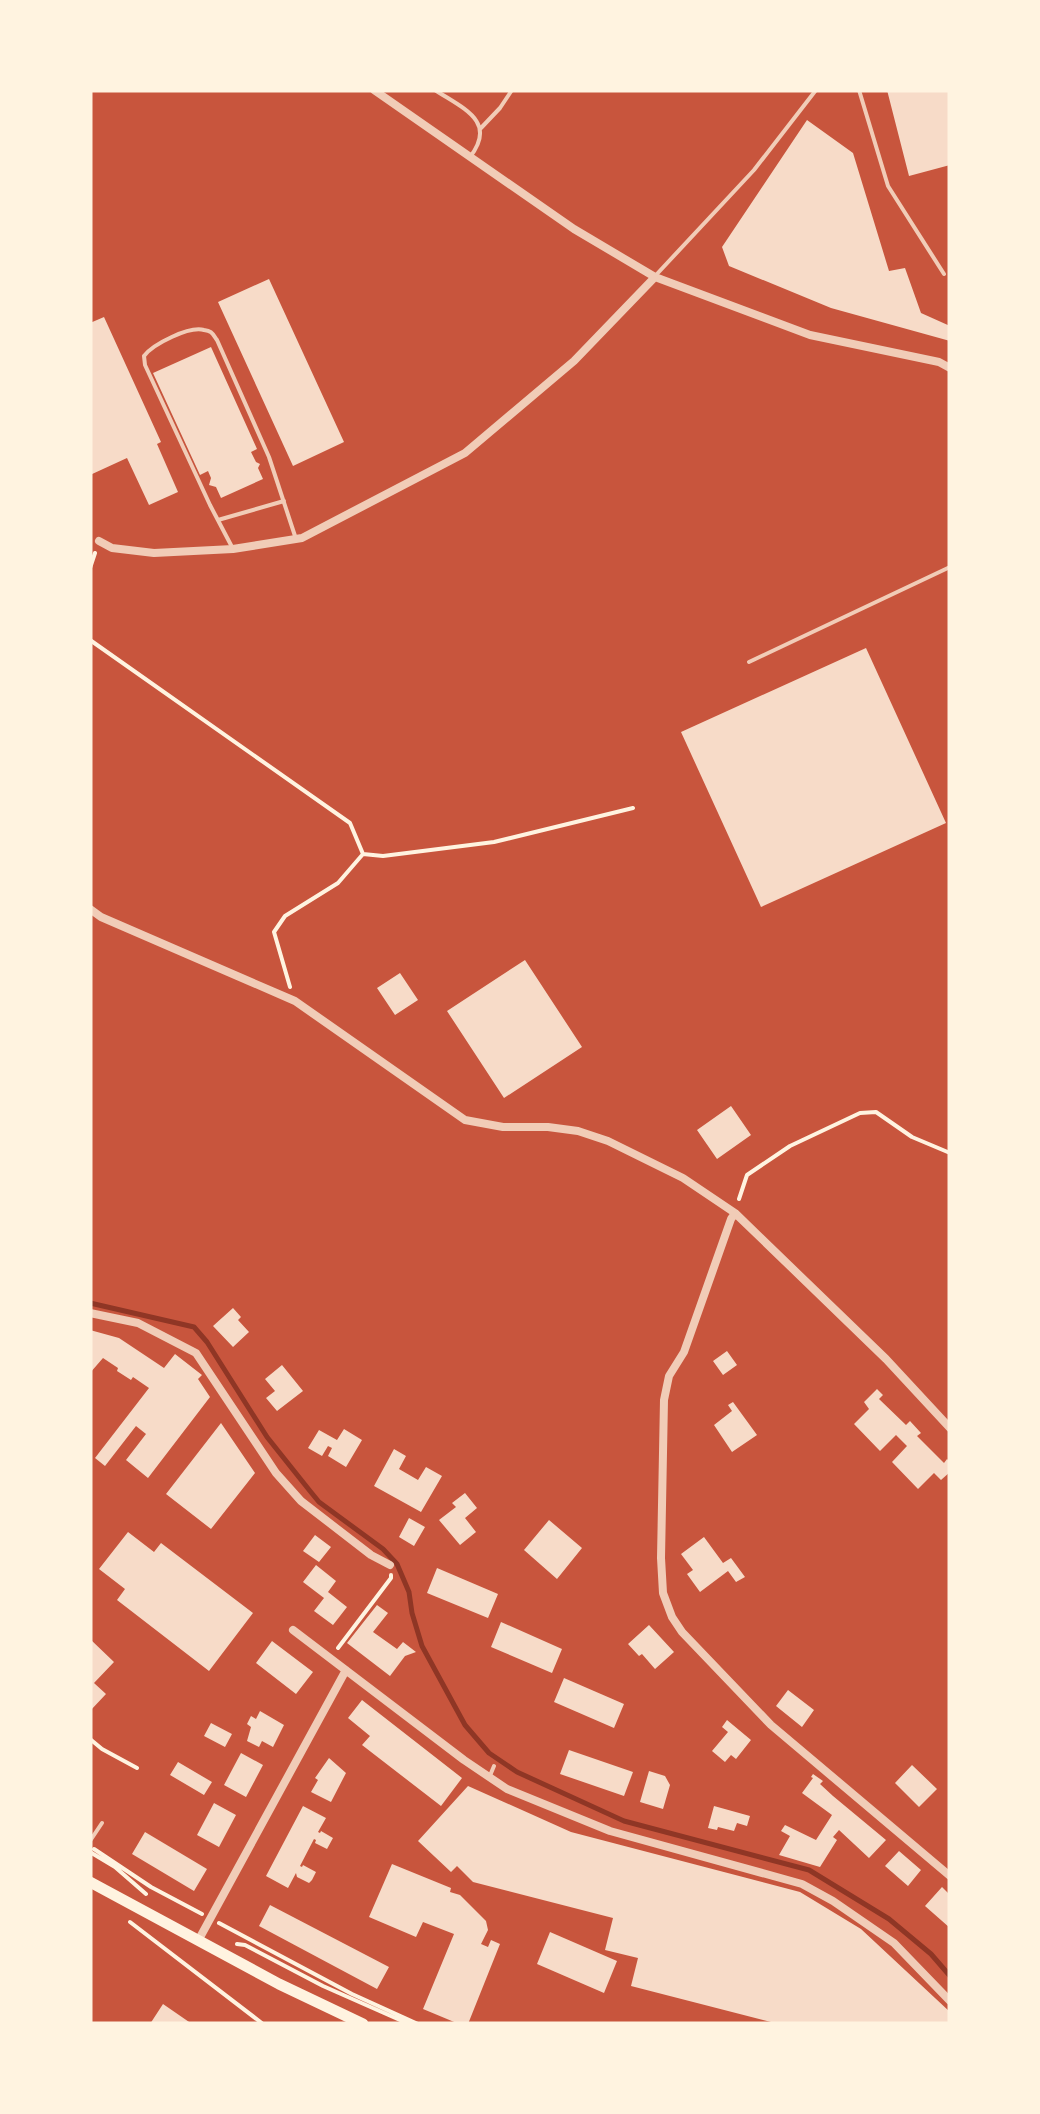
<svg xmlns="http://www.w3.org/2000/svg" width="1040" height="2114" font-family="Signika,sans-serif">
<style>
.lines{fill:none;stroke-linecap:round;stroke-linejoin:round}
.stream{stroke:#8f3625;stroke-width:5}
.building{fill:#f7dbc8}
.path{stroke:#fff3e0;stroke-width:4}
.service{stroke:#f1ccb7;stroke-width:4}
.minor{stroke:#f1ccb7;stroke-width:8}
.secondary{stroke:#fff3e0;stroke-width:11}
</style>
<rect width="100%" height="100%" fill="#c8553d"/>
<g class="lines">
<path class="stream" d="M90 1303 194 1327 207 1342 267 1437 310 1491 319 1502 383 1549 397 1564 409 1592 412 1613 422 1646 465 1725 489 1753 517 1772 624 1821 809 1870 889 1919 931 1954 950 1976"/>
</g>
<path class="building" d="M887 90H950V165L909 176Z
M807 120 853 153 889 271 905 268 921 313 950 326V341L831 308 729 266 722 247Z
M269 279 344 442 293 466 218 302Z
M104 317 161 442 157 444 178 492 149 505 127 458 90 475V323Z
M211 347 257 449 251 452 256 462 260 464 258 468 263 479 221 498 216 487 209 485 211 478 208 471 200 475 153 373Z
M866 648 946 823 761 907 681 732Z
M525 960 582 1047 504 1098 447 1011Z
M400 973 418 1000 395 1015 377 988Z
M731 1106 751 1135 717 1159 697 1130Z
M233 1308 241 1317 238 1320 249 1332 233 1347 213 1326Z
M90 1330 119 1338 164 1368 175 1354 202 1375 198 1379 210 1397 148 1478 126 1460 146 1434 136 1426 105 1466 95 1458 149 1388 133 1377 131 1380 117 1371 118 1368 103 1358 90 1373Z
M727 1351 737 1365 723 1375 713 1361Z
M282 1365 303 1391 277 1411 266 1398 275 1391 265 1379Z
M877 1389 883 1395 879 1399 906 1425 910 1421 921 1433 917 1436 944 1463 947 1459 950 1462V1472L941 1480 934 1473 918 1489 892 1462 907 1446 896 1435 880 1451 854 1424 869 1409 864 1402Z
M733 1402 757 1435 732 1452 714 1425 732 1411 728 1405Z
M221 1423 255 1473 211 1529 166 1494Z
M344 1429 362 1440 346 1467 328 1456 332 1448 328 1446 322 1456 308 1448 319 1430 337 1440Z
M394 1449 406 1456 399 1469 418 1480 426 1467 442 1476 421 1512 374 1486Z
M465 1493 477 1508 465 1518 476 1532 460 1545 439 1520 456 1507 452 1503Z
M409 1518 425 1527 414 1546 399 1537Z
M549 1520 582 1548 557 1579 524 1550Z
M128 1532 154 1552 161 1543 253 1613 209 1671 117 1600 125 1589 99 1569Z
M315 1535 331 1547 319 1562 303 1551Z
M704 1537 723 1563 731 1558 745 1577 736 1582 728 1571 700 1592 687 1574 693 1570 681 1554Z
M316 1565 336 1581 328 1592 347 1607 333 1625 314 1611 324 1598 303 1582Z
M437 1568 498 1594 488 1618 427 1593Z
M377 1605 388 1613 373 1632 397 1649 403 1642 416 1652 405 1656 390 1676 347 1643Z
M501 1622 562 1649 552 1673 491 1647Z
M649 1625 674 1652 655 1669 642 1654 639 1656 628 1644Z
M90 1639 114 1662 94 1683 106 1694 90 1711Z
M272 1641 313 1672 296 1694 256 1663Z
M564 1678 624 1704 614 1728 554 1702Z
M788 1690 814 1710 802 1727 776 1706Z
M362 1700 462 1778 441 1806 362 1745 370 1736 348 1718Z
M260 1711 284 1725 273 1747 262 1741 259 1747 247 1741 251 1727 247 1724 251 1716 256 1719Z
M727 1720 751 1740 736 1759 731 1755 725 1762 712 1751 728 1732 722 1727Z
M211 1723 232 1734 225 1747 204 1736Z
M569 1750 633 1772 624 1796 560 1774Z
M241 1753 263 1765 246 1797 224 1785Z
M329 1758 346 1773 331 1802 311 1792 318 1780 315 1778Z
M178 1762 212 1782 204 1795 170 1775Z
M912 1765 937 1789 919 1807 895 1783Z
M649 1771 665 1776 670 1785 663 1809 640 1802Z
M813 1774 823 1781 820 1784 833 1796 886 1840 869 1858 839 1830 833 1837 837 1840 820 1867 779 1855 790 1836 781 1831 785 1825 816 1840 832 1815 802 1793 813 1778 811 1777Z
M468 1786 571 1832 800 1892 861 1929 950 2012V2024H779L631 1986 638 1958 605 1950 613 1918 473 1882 457 1866 451 1872 418 1841Z
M214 1803 236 1815 219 1847 197 1835Z
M303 1806 326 1818 318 1832 320 1833 321 1831 333 1838 327 1849 315 1843 316 1840 314 1839 300 1866 302 1867 303 1865 316 1872 312 1880 309 1883 297 1877 296 1873 288 1888 266 1876Z
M714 1806 750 1816 747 1826 737 1823 734 1831 718 1827 717 1830 708 1828Z
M145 1832 207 1869 194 1891 132 1854Z
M899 1851 921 1870 908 1886 885 1866Z
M392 1864 451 1888 450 1892 460 1895 486 1921 488 1930 481 1944 488 1947 491 1940 500 1944 468 2024H459L423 2009 454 1934 423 1922 416 1937 369 1917Z
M942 1887 950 1895V1928L925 1906Z
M270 1905 389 1967 377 1989 259 1926Z
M550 1932 617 1961 604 1993 537 1964Z
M163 2004 192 2024H150Z"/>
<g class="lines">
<path class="path" d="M90 568 95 553
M90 640 350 823 363 854
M290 987 274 932 285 916 338 883 363 854 383 856 494 842 633 808
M739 1199 747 1175 790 1146 860 1113 876 1112 912 1137 950 1153
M338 1648 391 1578V1575
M90 1739 102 1749 137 1768
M94 1849 151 1887 202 1914
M90 1852 115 1867 146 1894
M130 1922 263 2024
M219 1923 352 1994 418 2024
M237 1944 245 1945 323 1986 409 2024"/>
<path class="service" d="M435 90C462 108 498 121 470 157
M859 90 888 186 944 274
M481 128 500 108 512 90
M656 275 754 170 816 90
M218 520 284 501
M232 547 210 505 145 365 144 356C153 344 189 326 204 330 212 331 212 333 217 340L269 457 296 539
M749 662 950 567
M489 1778 494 1766
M90 1841 102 1823"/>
<path class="minor" d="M374 90 574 229 655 277 810 335 939 362 950 368
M99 541 112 548 154 553 233 549 302 538 465 453 574 361 655 277
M90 909 101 917 295 1001 465 1120 503 1127H548L578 1131 608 1141 683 1178 735 1213 886 1359 950 1428
M735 1213 731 1219 684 1352 669 1376 664 1400 661 1558 663 1593 672 1617 682 1632 771 1725 950 1876
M90 1313 138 1323 196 1353 276 1473 301 1501 371 1555 390 1565
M293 1630 464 1760 507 1789 610 1831 802 1884 833 1901 894 1943 950 2001
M198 1941 346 1670"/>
<path class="secondary" d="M90 1882 279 1984 363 2024"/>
</g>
<rect width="1040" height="2114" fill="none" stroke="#fff3e0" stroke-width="185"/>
</svg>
